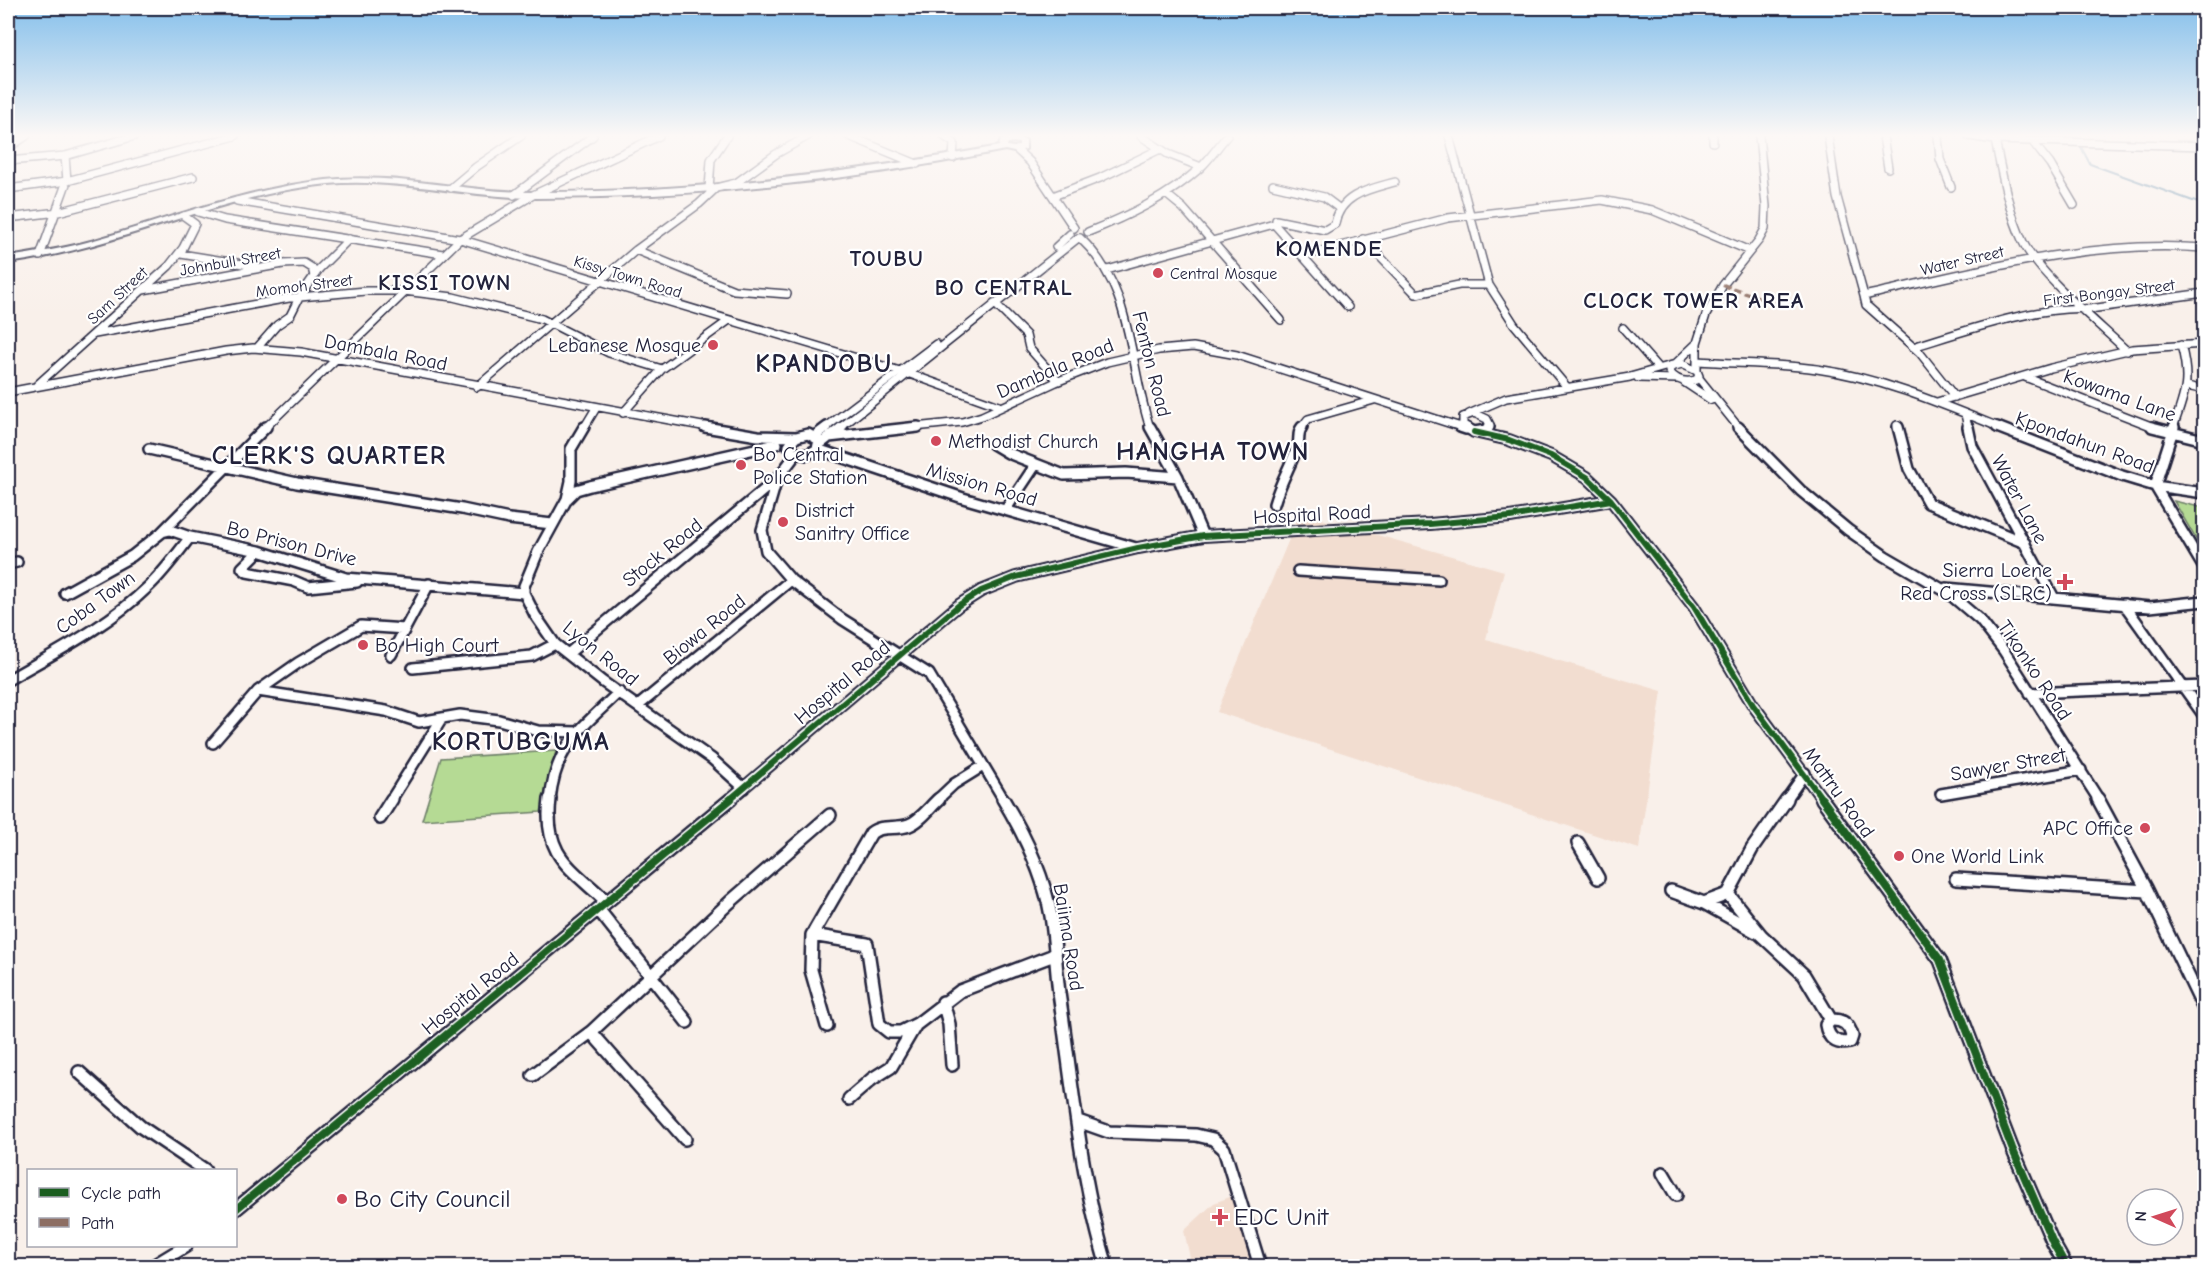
<svg xmlns="http://www.w3.org/2000/svg" width="2212" height="1274" font-family="'Comic Neue',sans-serif">
<style>
.built{fill:#f2ddd0}
.green{fill:#b5da94;stroke:#6c7e68;stroke-width:1.5}
.lines{fill:none;stroke-linecap:round;stroke-linejoin:round}
.stream{stroke:#638aa7;stroke-width:2}
.minor-far2-casing{stroke:#22223b;stroke-width:10}
.minor-far1-casing{stroke:#22223b;stroke-width:14}
.minor-casing{stroke:#22223b;stroke-width:16}
.major-casing{stroke:#22223b;stroke-width:4}
.minor-far2{stroke:#fff;stroke-width:7}
.minor-far1{stroke:#fff;stroke-width:9}
.minor{stroke:#fff;stroke-width:11}
.major{fill:#fff;fill-rule:evenodd}
.quiet{stroke:#8d6e63;stroke-width:4;stroke-dasharray:7 4;stroke-linecap:butt}
.cycleway-far1-casing{stroke:#fff;stroke-width:10}
.cycleway-casing{stroke:#fff;stroke-width:11}
.cycleway-far1{stroke:#1b5e20;stroke-width:6}
.cycleway{stroke:#1b5e20;stroke-width:8}
.poi-dot{fill:#d1495b;stroke:#fff;stroke-width:2}
.labels{text-anchor:middle;stroke-width:4.5;stroke-linejoin:round;paint-order:stroke}
.far-street-label{font-size:16px;fill:#22223b;stroke:#fff}
.far-poi-label{font-size:16px;fill:#22223b;stroke:#fff;text-anchor:start}
.poi-label{font-size:20px;fill:#22223b;stroke:#fff;text-anchor:start}
.street-label{font-size:20px;fill:#22223b;stroke:#fff}
.far-district-label{font-size:22px;font-weight:bold;letter-spacing:1.5px;fill:#22223b;stroke:#fff}
.near-poi-label{font-size:24px;fill:#22223b;stroke:#fff;text-anchor:start}
.district-label{font-size:26px;font-weight:bold;letter-spacing:1.5px;fill:#22223b;stroke:#fff}
</style>
<rect width="100%" height="100%" fill="#f9f0ea"/>
<filter id="ink" filterUnits="userSpaceOnUse"><feTurbulence type="fractalNoise" baseFrequency=".0167" numOctaves="2"/><feDisplacementMap in="SourceGraphic" scale="12" xChannelSelector="R" yChannelSelector="G"/><feConvolveMatrix kernelMatrix="1 2 1 2 8 2 1 2 1" color-interpolation-filters="sRGB"/></filter>
<g filter="url(#ink)">
<path class="built" d="M1300 513 1504 571 1486 639 1662 691 1639 849 1217 712Z
M1235 1195 1258 1266H1192L1184 1231 1214 1203Z"/>
<path class="green" d="M2174 501 2204 508V553Z
M556 751 541 812 422 820 441 758Z"/>
<g class="lines">
<path class="stream" d="M2070 136 2080 145 2090 164 2204 205"/>
<g class="minor-far2-casing">
<path id="minor-far2" d="M849 136 917 164
M944 136 954 143 953 158
M1141 136 1168 154 1201 167
M1449 136 1489 285 1514 324 1566 386
M1713 136V142
M1828 136 1837 197 1864 296
M1883 136 1888 168
M1938 136 1940 159 1951 187
M1969 136 1995 140 2204 146
M1995 140C2002 174 2008 210 2023 242 2038 274 2099 324 2127 351
M2032 141 2050 164 2074 205
M8 148 26 136
M1017 150 1030 162 1074 228
M8 161 65 156 135 136
M1273 185 1324 197 1340 209
M451 188 476 167 521 136
M8 189 67 181 235 136
M709 189 711 160 727 136
M1166 194 1183 208 1281 320
M514 195 593 136
M1053 196 1100 178 1160 149
M237 201 460 239 910 374 1002 407
M198 212 225 220 443 254
M8 218 58 212 193 177
M1276 220 1325 230 1335 224C1340 194 1370 189 1395 182
M1088 232C1128 216 1168 197 1200 168 1210 159 1218 146 1227 136
M1080 238C1134 288 1128 362 1150 428
M1363 239 1416 294 1459 285H1489
M1056 247 1070 234
M183 248 181 254 255 266
M636 250 734 290 787 294
M40 256 67 181 65 156
M1302 256 1448 218 1602 200 1652 210 1750 251
M1107 270 1274 224 1348 307
M143 290 283 264 304 263 312 268 314 276
M994 303 1026 335 1029 348 1058 381
M1623 328 1658 368
M95 334 289 298 366 291H404L453 297 542 319 609 353 662 369
M1913 347C1962 332 2041 304 2090 309L2204 293
M257 348 277 325 290 316 300 296 319 269 349 239
M1698 361C1737 364 1778 363 1817 369 1881 378 1942 404 2001 428
M1682 364 1697 371 1699 376 1696 380C1685 383 1676 381 1669 371L1671 367Z
M1674 365 1697 343
M1697 371V343L1706 315 1723 285 1759 240 1765 229 1766 206 1759 136
M1698 377 1739 428
M2025 377 2156 428
M1638 378 1677 379
M1684 382 1711 400
M37 385 169 266 183 248 195 224 184 216
M2187 386 2204 390
M477 387 636 250 699 204 716 188 736 183 776 154 808 136
M8 392 226 351 253 348 301 352 713 428
M1955 397 1920 353 1866 305 1864 296C1976 271 2089 239 2204 248
M1937 402 2051 368 2132 349 2204 344
M623 413 662 369 728 321
M1469 414 1506 398 1630 377 1672 365
M1965 414 1968 428
M1897 425 1898 428
M265 428 460 239 533 195 659 136
M584 428 596 408
M825 428 936 344
M840 428 1078 238
M905 428 962 422 982 416 1056 382 1107 362 1159 350 1193 347 1237 355 1464 428
M1301 428 1308 419 1374 400
M1467 428 1463 426V417L1474 413 1487 419 1490 425 1488 428
M2173 428C2185 393 2191 382 2181 345"/>
</g>
<g class="minor-far1-casing">
<path id="minor-far1" d="M584 427 571 449V481L567 499 538 552 524 586V593L535 615 555 644 603 682 712 759 744 788
M705 427 758 436 797 437
M1150 427 1178 477 1203 536
M1460 427 1466 429
M1465 427 1474 432 1487 430 1489 427
M1738 427 1801 491 1848 530 1885 556 1947 592 1980 620 2004 651 2099 800
M1898 427 1909 469 1928 503 2025 543
M1968 427 1972 446 2054 598
M1997 427 2122 476 2155 486 2204 493
M2152 427 2204 440
M1474 432 1509 440 1551 456 1587 477 1611 500 1694 607 1753 705 1823 800
M808 434 819 440 817 449 807 455 793 452 789 446 796 437Z
M815 436 827 427
M829 437 918 427
M993 444 1008 453 1064 475 1126 473 1178 477
M819 445 842 427
M149 449 297 483 462 509 509 519 552 524
M817 449 963 498 1136 548
M777 479 762 530 766 551 791 580 842 619 929 674 1004 800
M2155 486 2174 427
M2155 486 2204 568
M567 499 576 490 590 486 777 444
M1274 504C1280 483 1291 465 1298 445 1300 438 1297 433 1302 427
M1006 509 1036 464
M162 532 170 530 190 537 259 551 346 578 524 593
M259 551 242 568 247 572 294 581 308 587 357 582
M8 564 17 562
M1298 571 1439 580
M1946 588 2150 607 2204 601
M65 593 132 556 161 533 266 427
M2124 604 2204 716
M569 653 777 479 796 454
M391 655 429 584
M413 668 532 656 555 644
M8 680C56 652 108 626 148 587 164 572 177 554 190 537
M258 691 386 711 419 722 460 715 499 720 538 731 579 732
M2030 693 2204 686
M638 706 791 580
M213 743 258 691 298 663 361 626 405 629
M1941 794 2081 770
M391 800 441 720
M550 800C556 744 581 729 619 692
M729 800 959 605 981 591 1016 577 1138 548 1203 536 1430 524 1510 517 1611 500
M937 800 954 784 983 766
M1786 800 1805 773"/>
</g>
<g class="minor-casing">
<path id="minor" d="M550 799C543 856 570 867 607 902
M1003 799C1024 834 1044 875 1051 916 1055 941 1056 968 1059 993 1072 1081 1081 1182 1107 1266
M1822 799 1940 960 2012 1148 2053 1243 2066 1266
M2098 799 2146 888 2204 1009
M380 818 392 799
M1578 843 1598 878
M1956 879 2147 891
M1671 891 1704 903 1756 932
M1728 894 1761 935 1804 975 1831 1020
M1704 903 1728 894 1752 849 1787 799
M598 909 687 1022
M812 935 867 944 879 1024 889 1032H901L917 1024 960 991 1054 955
M943 1002 949 1024 952 1065
M1831 1020C1843 1019 1849 1025 1852 1036L1850 1042C1836 1045 1828 1038 1826 1025Z
M827 1026 811 970 812 935 871 833C882 824 896 830 909 825 920 821 930 807 939 799
M591 1032 685 1139
M79 1072 141 1127 205 1170
M533 1075 591 1032 730 902 830 815
M849 1099 872 1079 891 1067 915 1026
M1078 1121 1109 1132 1196 1135 1213 1139 1224 1149 1260 1266
M1663 1173 1676 1195
M236 1209 731 799
M153 1266 186 1246"/>
</g>
<g class="major-casing">
<path id="major" d="M1014 137 1026 140V149L1014 152 1005 150C851 181 693 198 536 198 466 197 397 178 328 184 218 195 117 249 8 263V257C34 253 61 249 87 242 166 220 243 189 326 180 396 172 467 193 537 192 693 192 846 174 999 146L1001 139ZM1014 142 1019 143V146L1014 147 1007 146 1008 143Z"/>
</g>
<use href="#minor-far2" class="minor-far2"/>
<use href="#minor-far1" class="minor-far1"/>
<use href="#minor" class="minor"/>
<use href="#major" class="major"/>
<path class="quiet" d="M1723 285 1783 306"/>
<g class="cycleway-far1-casing">
<path id="cycleway-far1" d="M1474 432 1509 440 1551 456 1587 477 1611 500 1694 607 1753 705 1823 800
M729 800 959 605 981 591 1016 577 1138 548 1203 536 1430 524 1510 517 1611 500"/>
</g>
<g class="cycleway-casing">
<path id="cycleway" d="M1822 799 1940 960 2012 1148 2053 1243 2066 1266
M236 1209 731 799"/>
</g>
<use href="#cycleway-far1" class="cycleway-far1"/>
<use href="#cycleway" class="cycleway"/>
</g>
</g>
<linearGradient id="sky" x2="0" y2="1"><stop stop-color="#84bfeb"/><stop offset="0.43" stop-color="#fcf8f6"/><stop offset="1" stop-color="#fcf8f6" stop-opacity="0"/></linearGradient>
<rect width="2212" height="315" fill="url(#sky)"/>
<g class="poi-dot">
<circle cx="1158" cy="273" r="6"/>
<circle cx="713" cy="345" r="6"/>
<circle cx="936" cy="441" r="6"/>
<circle cx="741" cy="465" r="6"/>
<circle cx="783" cy="522" r="6"/>
<path d="M2062 573h6v6h6v6h-6v6h-6v-6h-6v-6h6z"/>
<circle cx="363" cy="645" r="6"/>
<circle cx="2145" cy="828" r="6"/>
<circle cx="1899" cy="856" r="6"/>
<circle cx="342" cy="1199" r="6"/>
<path d="M1217 1208h6v6h6v6h-6v6h-6v-6h-6v-6h6z"/>
</g>
<g class="labels">
<g class="far-street-label">
<text transform="translate(1962 260) rotate(-13)" y="6">Water Street</text>
<text transform="translate(230 261) rotate(-10)" y="6">Johnbull Street</text>
<text transform="translate(628 276) rotate(17)" y="6">Kissy Town Road</text>
<text transform="translate(304 285) rotate(-7)" y="6">Momoh Street</text>
<text transform="translate(2109 292) rotate(-7)" y="6">First Bongay Street</text>
<text transform="translate(117 295) rotate(-43)" y="6">Sam Street</text>
</g>
<g class="far-poi-label">
<text x="1170" y="279">Central Mosque</text>
</g>
<g class="poi-label">
<text x="701" y="352" text-anchor="end">Lebanese Mosque</text>
<text x="948" y="448">Methodist Church</text>
<text x="753" y="461">Bo Central<tspan x="753" dy="23">Police Station</tspan></text>
<text x="795" y="517">District<tspan x="795" dy="23">Sanitry Office</tspan></text>
<text x="2052" y="577" text-anchor="end">Sierra Loene<tspan x="2052" dy="23">Red Cross (SLRC)</tspan></text>
<text x="375" y="652">Bo High Court</text>
<text x="2133" y="835" text-anchor="end">APC Office</text>
<text x="1911" y="863">One World Link</text>
</g>
<g class="street-label">
<text transform="translate(386 352) rotate(11)" y="7">Dambala Road</text>
<text transform="translate(1152 364) rotate(76)" y="7">Fenton Road</text>
<text transform="translate(1055 368) rotate(-23)" y="7">Dambala Road</text>
<text transform="translate(2120 395) rotate(20)" y="7">Kowama Lane</text>
<text transform="translate(2085 442) rotate(20)" y="7">Kpondahun Road</text>
<text transform="translate(982 484) rotate(16)" y="7">Mission Road</text>
<text transform="translate(2020 499) rotate(62)" y="7">Water Lane</text>
<text transform="translate(1312 514) rotate(-3)" y="7">Hospital Road</text>
<text transform="translate(292 543) rotate(14)" y="7">Bo Prison Drive</text>
<text transform="translate(662 552) rotate(-39)" y="7">Stock Road</text>
<text transform="translate(95 602) rotate(-36)" y="7">Coba Town</text>
<text transform="translate(704 629) rotate(-39)" y="7">Biowa Road</text>
<text transform="translate(601 653) rotate(39)" y="7">Lyon Road</text>
<text transform="translate(2035 670) rotate(56)" y="7">Tikonko Road</text>
<text transform="translate(842 682) rotate(-40)" y="7">Hospital Road</text>
<text transform="translate(2008 764) rotate(-10)" y="7">Sawyer Street</text>
<text transform="translate(1839 792) rotate(54)" y="7">Mattru Road</text>
<text transform="translate(1069 937) rotate(81)" y="7">Baiima Road</text>
<text transform="translate(470 993) rotate(-39)" y="7">Hospital Road</text>
</g>
<g class="far-district-label">
<text x="1329" y="256">KOMENDE</text>
<text x="887" y="266">TOUBU</text>
<text x="445" y="290">KISSI TOWN</text>
<text x="1004" y="295">BO CENTRAL</text>
<text x="1694" y="308">CLOCK TOWER AREA</text>
</g>
<g class="near-poi-label">
<text x="354" y="1207">Bo City Council</text>
<text x="1234" y="1225">EDC Unit</text>
</g>
<g class="district-label">
<text x="824" y="372">KPANDOBU</text>
<text x="1213" y="460">HANGHA TOWN</text>
<text x="329" y="464">CLERK'S QUARTER</text>
<text x="521" y="750">KORTUBGUMA</text>
</g>
</g>
<rect width="2212" height="1274" fill="none" stroke="#fff" stroke-width="30"/>
<rect x="15" y="15" width="2182" height="1244" fill="none" stroke="#22223b" stroke-width="2" filter="url(#ink)"/>
<rect x="27" y="1169" width="210" height="78" fill="#ffffff" stroke="#a7a7b1" stroke-width="1.5"/>
<rect x="39" y="1188" width="30" height="9" fill="#1b5e20" stroke="#a7a7b1" stroke-width="1.5"/>
<text x="81" y="1199" font-size="18" fill="#22223b">Cycle path</text>
<rect x="39" y="1218" width="30" height="9" fill="#8d6e63" stroke="#a7a7b1" stroke-width="1.5"/>
<text x="81" y="1229" font-size="18" fill="#22223b">Path</text>
<g transform="translate(2155 1217) rotate(273)"><circle r="28" fill="#ffffff" stroke="#a7a7b1" stroke-width="1.5"/>
<path d="M0-4.5L10 22L0 15L-10 22Z" fill="#d1495b"/>
<text y="-9" font-size="16" font-weight="bold" text-anchor="middle" fill="#22223b">N</text>
</g>
</svg>
